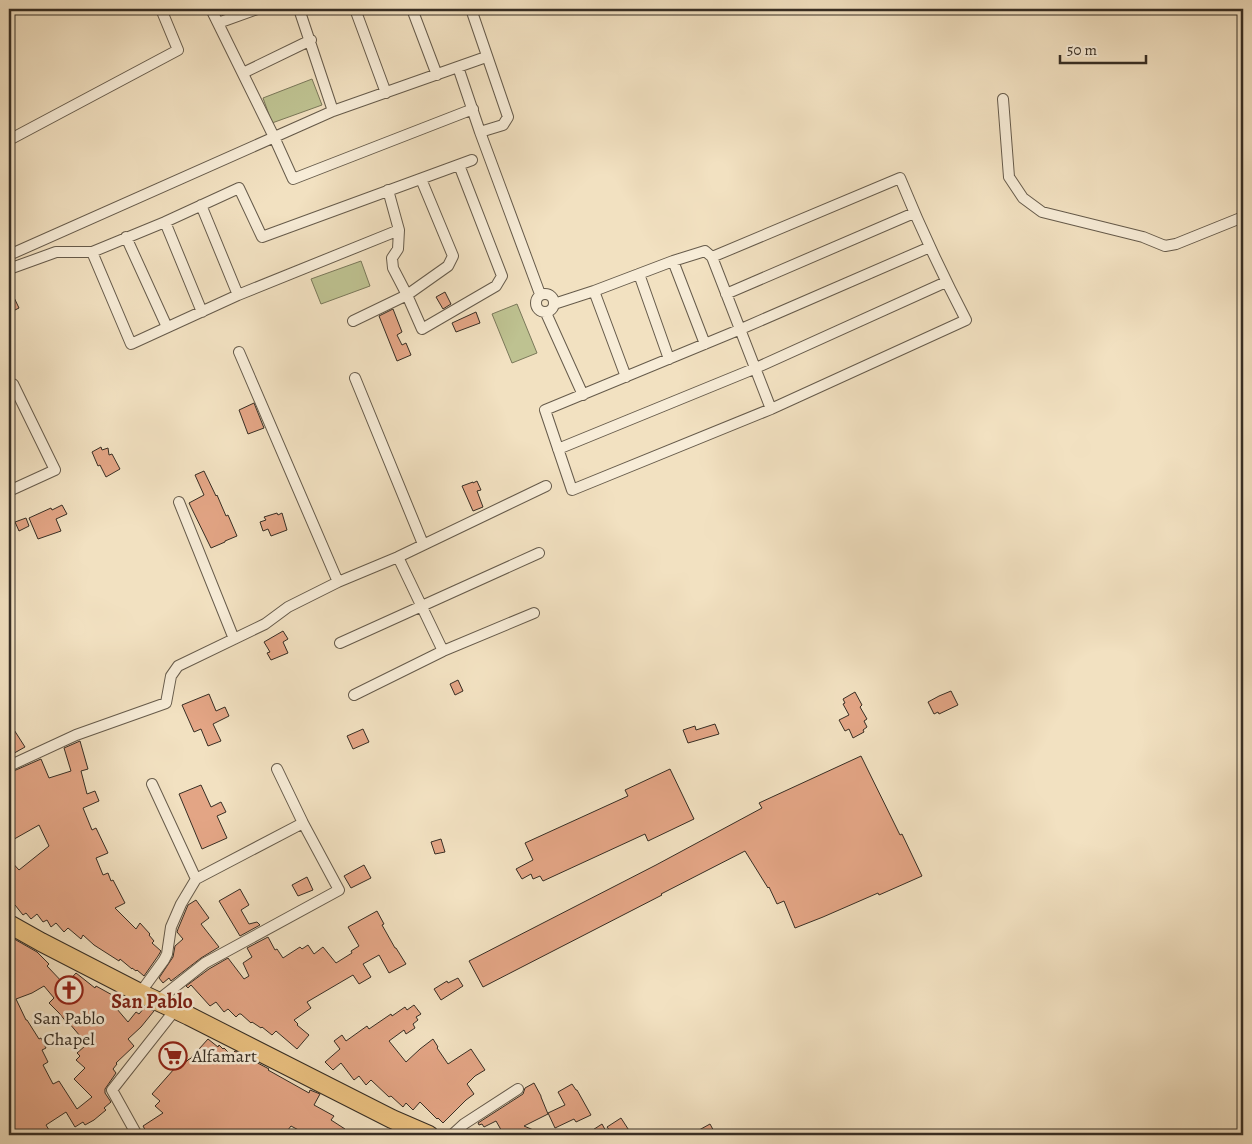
<svg xmlns="http://www.w3.org/2000/svg" width="1252" height="1144" font-family="Alegreya,serif">
<style>
.green{fill:#bec291;stroke:#7a785a}
.building{fill:#e3a585;stroke:#372e24;fill-rule:evenodd}
.lines{fill:none;stroke-linecap:round;stroke-linejoin:round}
.minor-casing{stroke:#665b4b;stroke-width:12}
.trunk-casing{stroke:#372e24;stroke-width:20}
.minor{stroke:#f7ecd7;stroke-width:10}
.trunk{stroke:#e9c080;stroke-width:18}
.labels{text-anchor:middle;stroke-width:5;stroke-linejoin:round;paint-order:stroke}
.poi-label{font-size:18px;fill:#372e24;stroke:#f7ecd7}
.quarter-label{font-size:20px;font-weight:bold;fill:#7a1f14;stroke:#f7ecd7}
</style>
<rect width="100%" height="100%" fill="#f2e1c1"/>
<filter id="stains"><feTurbulence type="fractalNoise" baseFrequency=".004" numOctaves="4"/><feColorMatrix values="0 0 0 0 .2 0 0 0 0 .09 0 0 0 0 .02 0 0 0 .5 -.17"/></filter>
<radialGradient id="worn" r=".72"><stop offset=".6" stop-color="#630" stop-opacity="0"/><stop offset="1" stop-color="#630" stop-opacity=".3"/></radialGradient>
<path class="green" d="M312 79 322 105 272 123 263 98Z
M361 261 370 286 321 304 311 279Z
M517 304 537 353 512 363 492 314Z"/>
<path class="building" d="M9 287 19 308 9 313Z
M445 292 451 304 443 309 436 297Z
M393 309 402 332 397 335 402 345 406 343 411 355 397 361 379 316Z
M476 312 480 323 456 332 452 323Z
M254 403 264 428 248 434 239 410Z
M101 447 102 450 108 448 109 455 112 454 120 469 106 477 100 465 98 466 92 452Z
M204 471 216 496 217 495 226 516 228 515 237 536 225 541V542L211 548 189 503 204 495 195 475Z
M477 481 481 490 477 491 483 507 473 511 462 486 473 482V483Z
M62 505 67 514 56 519 61 531 38 539 29 518 51 508 52 510Z
M277 513 278 515 282 513 287 530 271 536 268 529 263 531 260 522 266 520 264 517Z
M26 518 29 526 19 531 15 522Z
M283 631 288 639 283 642 288 653 271 660 267 653 270 652 264 642Z
M458 680 463 691 455 695 450 684Z
M951 691 958 705 939 714 938 712 934 714 928 702 939 696Z
M855 692 862 705 860 707 867 719 864 721 867 727 863 730 864 732 853 738 849 729 845 731 839 720 849 715 843 704 845 703 843 699Z
M209 694 216 711 225 707 229 716 213 724 221 741 208 746 201 729 194 732 182 705Z
M9 722 25 747 9 756Z
M715 724 719 734 688 743 683 730 695 726 696 730Z
M363 729 369 742 353 749 347 736Z
M80 741 88 769 81 771 87 794 95 791 99 801 83 808 92 830 96 828 108 853 96 858 103 875 108 873 111 881 113 880 125 903 115 908 136 929 140 923 150 934 149 935 154 941 152 943 161 951 158 956 144 976 137 970 136 971 132 968V969L120 959 119 961 94 945 83 935 81 939 68 928 64 932 56 923 51 927 47 920 43 922 37 914 31 919 26 913 23 915 15 905 9 911V859L19 870 49 846 39 825 9 842V773L41 759 49 778 71 771 64 748Z
M861 756 900 835 902 834 922 876 879 895 878 893 823 917 795 928 784 901 777 904 769 887 768 888 745 851 661 894 662 895 483 987 469 961 656 865 762 808 759 803Z
M670 769 694 819 648 841 645 834 543 881 540 876 533 879 531 874 522 879 516 869 533 860 525 843 628 796 625 790Z
M201 785 211 807 221 802 226 812 217 816 227 838 202 849 179 794Z
M441 839 445 852 435 854 431 842Z
M364 865 371 878 351 888 344 876Z
M307 877 313 890 298 896 292 885Z
M240 889 249 905 241 910 249 924 257 922 260 925 240 936 219 901Z
M196 900 209 918 201 924 219 947 201 958 171 981 169 978 163 983 159 978 173 957 175 946 183 939 177 932 178 929 188 905Z
M377 911 384 924 382 925 395 948H396L406 964 389 973 379 955 363 964 371 977 359 984 353 975 307 1002 311 1008 294 1020 298 1024 297 1025 309 1035 297 1049 276 1031 272 1035 262 1027 261 1028 252 1022 251 1023 241 1014H239L236 1017 228 1009 224 1012 216 1002 210 1006 191 985 188 988 186 986 209 969 228 958 244 979 249 976 243 963 252 957 247 948 268 937 275 950 277 949 283 958 300 947 302 949 308 945 314 954 323 947 336 963 352 953 351 951 359 946 348 927Z
M9 936 37 952 49 964 47 966 65 985 76 973 95 988 96 986 114 996 111 1002 128 1022 136 1012 139 1014 145 1007 154 1011 141 1027 128 1039 134 1046 116 1063 117 1064 113 1069 116 1073 105 1089V1093L111 1102 104 1108 106 1110 94 1120 85 1125 83 1122 75 1127 66 1112 46 1125 52 1135H9ZM44 986 54 998 49 1003 59 1013 68 1024 69 1023 86 1043 84 1045 85 1046 77 1053 80 1056 76 1060 85 1068 74 1079 92 1097 77 1109 59 1081 53 1084 43 1065 48 1062 42 1050 46 1048 41 1038 39 1039 27 1020H26L16 999 32 993Z
M458 978 463 986 441 1000 434 989 447 981 448 983Z
M414 1005 421 1014 416 1017 418 1020 413 1024 415 1028 406 1034 404 1030 389 1041 406 1062 420 1049 433 1039 438 1047 437 1048 448 1064 471 1049 485 1070 475 1076 467 1084 474 1094 466 1100 443 1123 438 1118 437 1119 420 1102 413 1110 406 1103 403 1107 391 1096 389 1097 371 1080 366 1085 359 1076 354 1080 341 1063 333 1070 325 1062 340 1049 334 1041 342 1035 346 1041 367 1026 369 1029 391 1014 392 1016 405 1007 407 1010Z
M208 1039 218 1047 219 1045 223 1049 224 1048 229 1053 230 1052 232 1054 235 1051 269 1069 268 1070 309 1093 310 1090 320 1094 314 1105 334 1116 331 1120 345 1129 341 1135H308L291 1126 284 1135H148L143 1126 163 1113 155 1106 160 1101 152 1094 182 1060 185 1063 189 1059H190Z
M534 1083 541 1096V1097L548 1114 524 1126 545 1135H504L496 1121 484 1127 482 1124 479 1125 478 1123 523 1094 525 1088Z
M572 1084 576 1090H577L591 1115 576 1122 574 1119 555 1128 548 1113 565 1105 558 1092Z
M621 1118 632 1135H613L607 1127Z
M602 1124 608 1135H585Z
M710 1124 716 1135H690Z"/>
<g class="lines">
<g class="minor-casing">
<path id="minor" d="M211 9 274 137 293 179 473 109
M299 9 333 111
M355 9 386 93
M412 9 437 75
M471 9 508 117 503 125 480 132
M218 23 257 9
M458 67 480 132 540 294
M243 73 311 40
M1003 99 1009 177 1023 198 1042 212 1143 237 1165 246 1176 244 1243 217
M9 140 178 50 161 9
M388 190 399 230 398 249 392 258 393 268 407 295 422 329 496 286 502 276 459 165
M201 205 238 295
M165 222 202 312
M126 237 167 327
M92 252 131 344 238 295 399 230
M9 255 333 111 486 57
M712 257 900 178C920 227 942 274 966 320L771 409 572 490 545 410 741 329 930 247
M673 261 705 344
M9 269 56 252H92L165 222 239 188 262 237 472 160
M639 274 669 359
M594 291 626 377
M536 303a9 9 0 1 1 18 0a9 9 0 1 1-18 0Z
M726 294 914 213
M554 304 594 291 673 261 705 251 712 257 771 409
M546 313 583 395
M353 321 407 295 448 266 453 256 421 179
M239 352 338 582
M355 378 423 544
M9 383 13 384 55 470 9 491
M558 449 756 368 946 282
M179 502 234 639
M398 557 443 651
M340 643 539 553
M354 695 443 651 534 613
M9 766 76 735 166 703 171 676 178 666 265 624 288 607 338 582 398 557 546 486
M152 784 196 879
M140 993 164 960 167 954 171 927 181 904 196 879 303 823
M157 1001 205 963 339 890 303 823 277 769
M137 1135 112 1090 175 1010
M452 1135 464 1124 518 1089"/>
</g>
<g class="trunk-casing">
<path id="trunk" d="M9 924 41 942 140 993 189 1016 392 1119 429 1135"/>
</g>
<use href="#minor" class="minor"/>
<use href="#trunk" class="trunk"/>
</g>
<defs>
<g id="church-ring" transform="scale(1.4375)"><circle r="9.5" fill="#f7ecd7" stroke="#8f2418" stroke-width="1.5"/><path d="M-1.2-6h2.4v3.5h3.3v2.4h-3.3V6h-2.4V-.1h-3.3v-2.4h3.3Z" fill="#8f2418"/></g>
<g id="supermarket-ring" transform="scale(1.4375)"><circle r="9.5" fill="#f7ecd7" stroke="#8f2418" stroke-width="1.5"/><path d="M-6-5.5h2.5l.6 2H6L4.5 2H-2.5L-4.4-4H-6ZM-1.5 3.2a1.3 1.3 0 1 0 .1 0ZM3 3.2a1.3 1.3 0 1 0 .1 0Z" fill="#8f2418"/></g>
</defs>
<g fill-rule="evenodd">
<use href="#church-ring" x="69" y="990"/>
<use href="#supermarket-ring" x="173" y="1056"/>
</g>
<g class="labels">
<g class="poi-label">
<text x="69" y="1024">San Pablo<tspan x="69" dy="21">Chapel</tspan></text>
<text x="192" y="1062" text-anchor="start">Alfamart</text>
</g>
<g class="quarter-label">
<text x="152" y="1008">San Pablo</text>
</g>
</g>
<rect width="1252" height="1144" fill="none" stroke="#f2e1c1" stroke-width="30"/>
<rect x="10" y="10" width="1232" height="1124" fill="none" stroke="#372e24" stroke-width="2.5"/>
<rect x="15" y="15" width="1222" height="1114" fill="none" stroke="#372e24"/>
<path d="M1060 55v8h86v-8" fill="none" stroke="#372e24" stroke-width="2.5"/>
<text x="1067" y="55" font-size="15" fill="#372e24" stroke="#f7ecd7" stroke-width="4" paint-order="stroke">50 m</text>
<rect width="100%" height="100%" filter="url(#stains)"/>
<rect width="100%" height="100%" fill="url(#worn)"/>
</svg>
